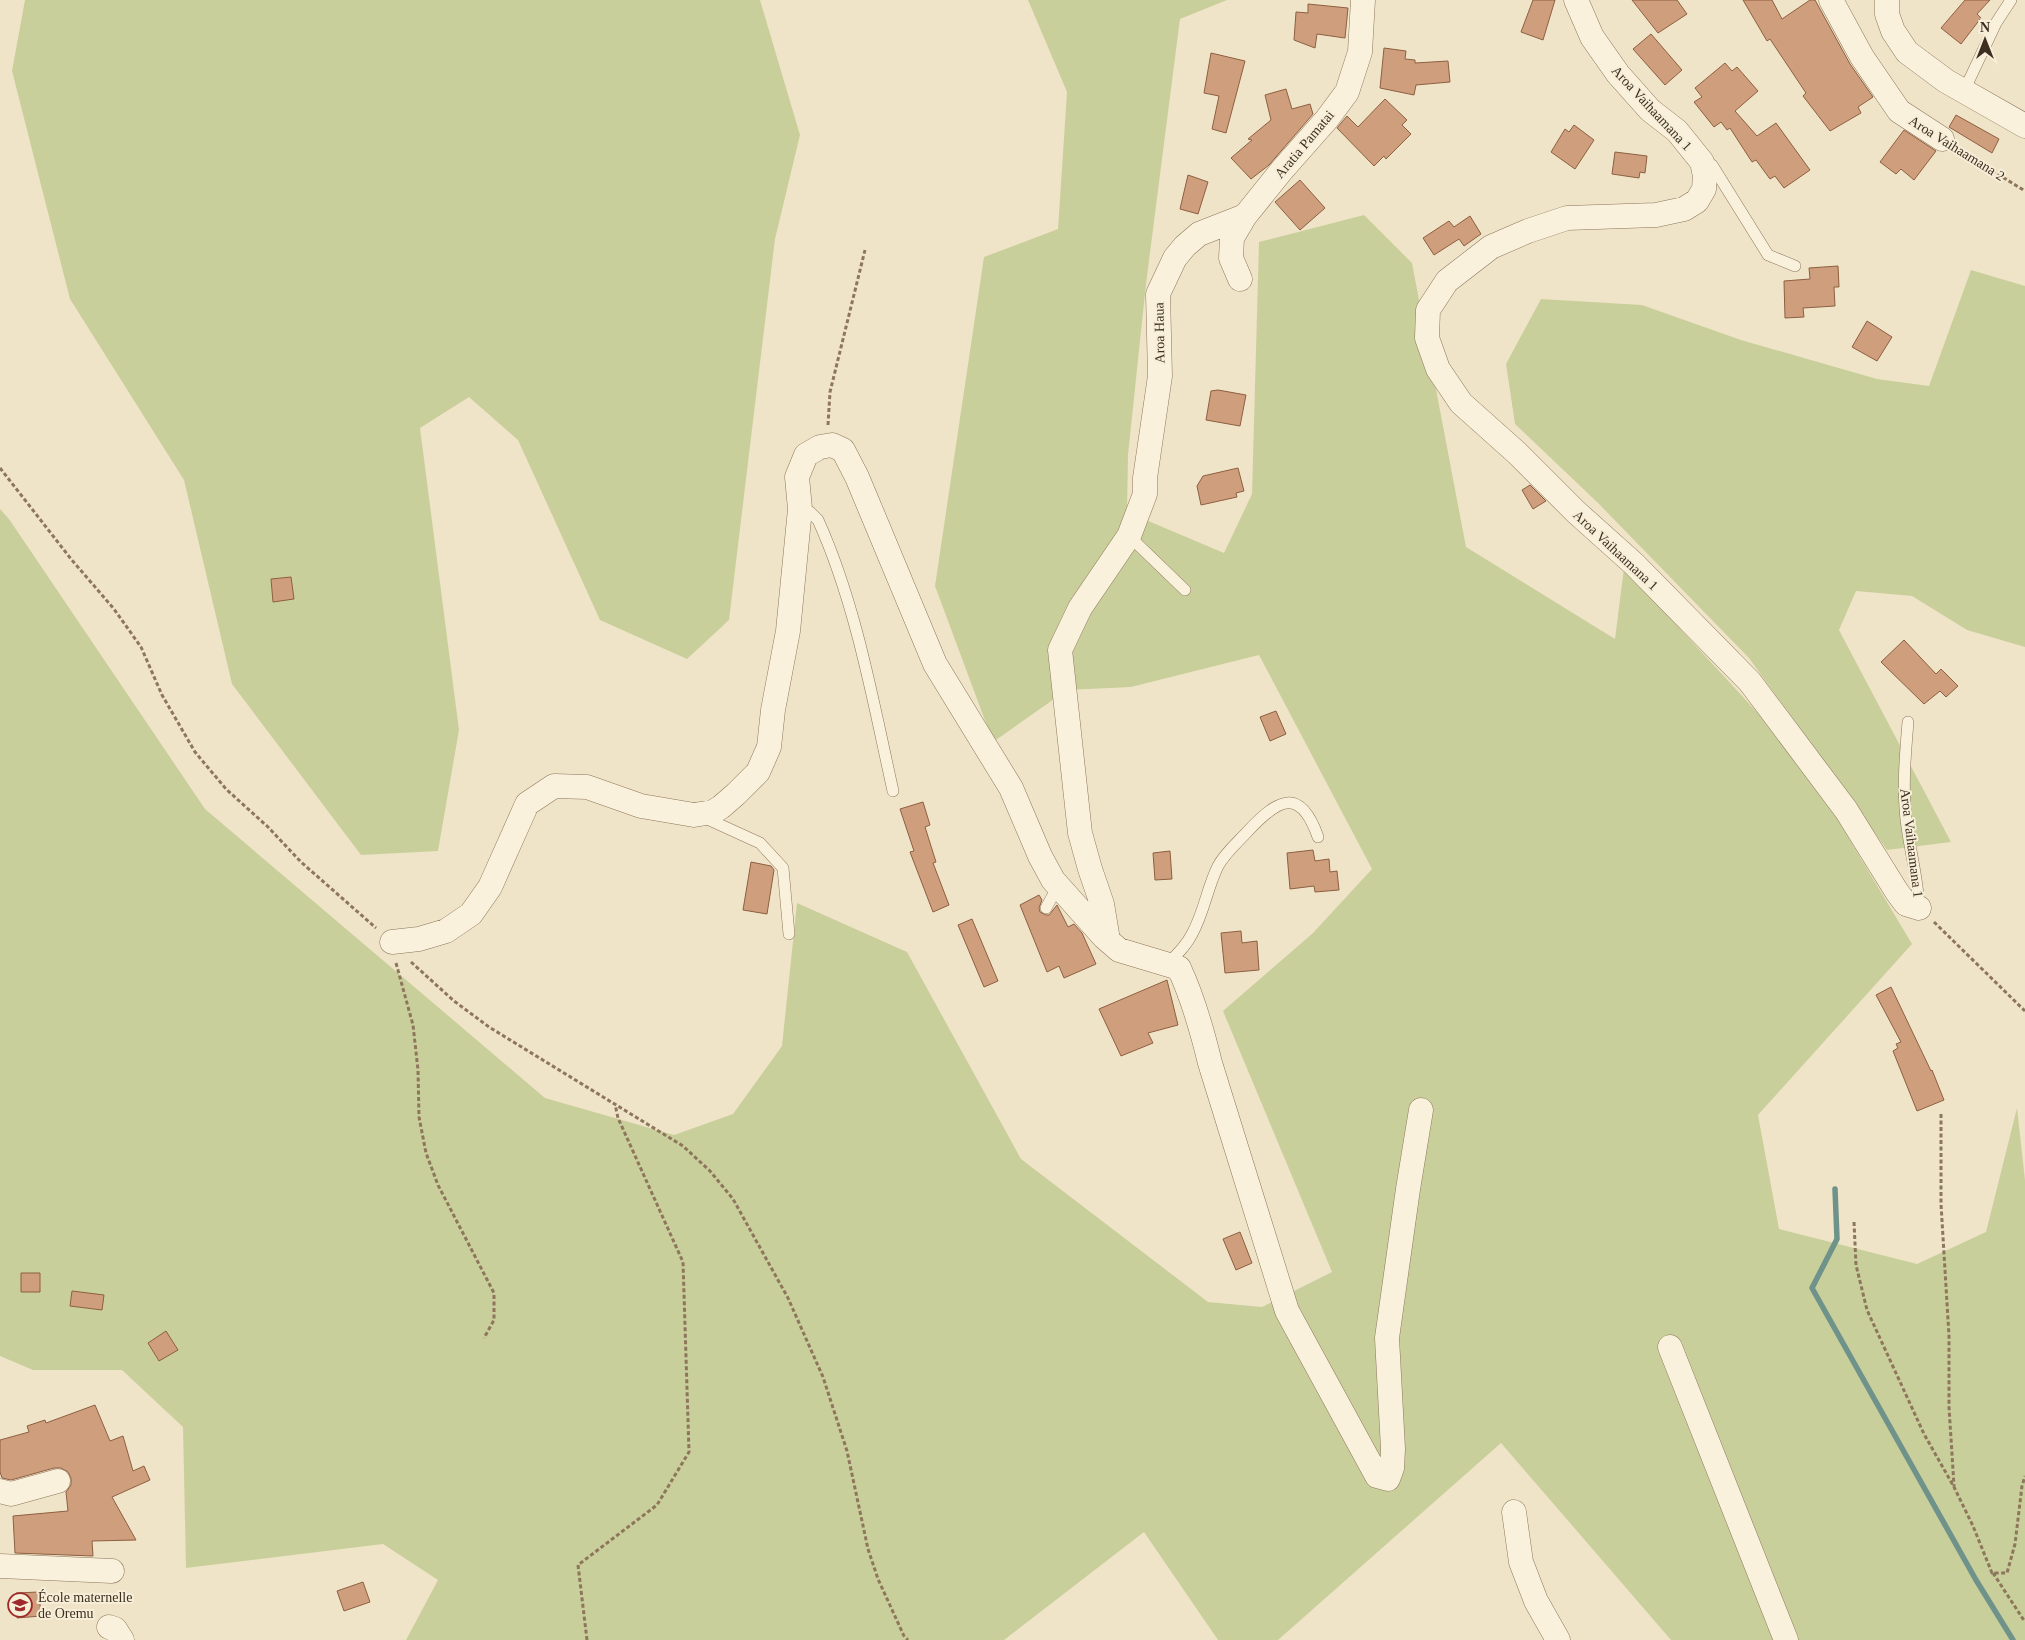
<svg xmlns="http://www.w3.org/2000/svg" width="2025" height="1640" font-family="'Times New Roman',serif">
<style>
.green{fill:#c9cf9b}
.lines{fill:none;stroke-linecap:round;stroke-linejoin:round}
.stream{stroke:#6f938a;stroke-width:5.5}
.building{fill:#cf9f7d;stroke:#8d5f41}
.service-casing{stroke:#8d765c;stroke-width:12}
.minor-casing{stroke:#8d765c;stroke-width:25}
.path{stroke:#8d765c;stroke-width:3;stroke-dasharray:4 2.5;stroke-linecap:butt}
.service{stroke:#faf1dc;stroke-width:11}
.minor{stroke:#faf1dc;stroke-width:24}
.labels{text-anchor:middle;stroke-width:4;stroke-linejoin:round;paint-order:stroke}
.street-label{font-size:14px;fill:#3d2e20;stroke:#f7eed8}
.poi-label{font-size:14px;fill:#3d2e20;stroke:#f7eed8;text-anchor:start}
</style>
<rect width="100%" height="100%" fill="#f0e4c8"/>
<path class="green" d="M25 0H760L800 135 775 239 729 620 687 659 600 620 518 440 469 397 420 428 459 730 438 851 361 855 232 684 184 480 70 299 12 71Z
M1028 0H1227L1180 19 1146 284 1128 455 1127 512 1224 553 1252 494 1259 242 1364 215 1412 263 1466 547 1615 639 1624 568 1804 763 1912 944 1758 1115 1779 1229 1917 1264 1986 1232 2017 1108 2025 1180V1640H1671L1501 1443 1278 1640H1218L1144 1532 1004 1640H406L438 1580 383 1544 186 1568 183 1427 122 1370H33L0 1356V509L9 519 205 809 545 1098 674 1135 733 1114 782 1046 797 903 907 952 1021 1159 1208 1302 1262 1307 1332 1272 1223 1011 1313 933 1372 869 1259 655 1131 687 1067 690 993 742 935 586 984 257 1058 229 1067 92Z
M1971 270 2025 286V647L1967 630 1912 596 1856 591 1839 630 1951 842 1887 850 1749 658 1598 503 1515 424 1506 364 1541 299 1642 305 1741 340 1877 379 1929 386Z"/>
<g class="lines">
<path class="stream" d="M1835 1189 1837 1239 1812 1288 1976 1580 2013 1640"/>
</g>
<path class="building" d="M1533 0H1555L1543 40 1521 32Z
M1632 0H1677L1687 14 1658 33Z
M1743 0H1772L1782 19 1810 0H1815L1850 64 1873 97 1858 107 1861 113 1830 131 1803 96 1806 93 1770 39 1767 41Z
M1965 0H1990L1977 14 1981 18 1961 44 1941 28Z
M1308 4 1348 8 1345 38 1317 34 1315 48 1294 40 1296 12 1308 13Z
M1651 34 1682 70 1665 85 1633 49Z
M1384 48 1406 51 1405 59 1415 60V63L1448 61 1450 82 1416 85 1414 95 1380 88Z
M1211 53 1245 61 1226 133 1212 129 1219 96 1204 93Z
M1725 63 1732 71 1737 67 1758 91 1735 111 1757 136 1776 123 1810 170 1784 188 1775 176 1770 179 1756 160 1752 162 1730 128 1727 130 1721 122 1714 127 1694 102 1702 97 1695 88Z
M1286 89 1292 109 1310 104 1313 114 1269 165 1251 179 1231 158 1252 140 1248 139 1271 120 1265 95Z
M1385 99 1407 120 1402 125 1411 134 1386 159 1384 156 1374 166 1337 128 1347 116 1358 127Z
M1956 115 1999 139 1992 153 1949 127Z
M1574 125 1594 140 1575 169 1551 152 1565 129 1569 132Z
M1904 130 1936 151 1914 180 1901 169 1896 174 1880 162Z
M1615 152 1647 156 1645 173 1640 172 1639 178 1612 174Z
M1188 175 1208 182 1198 214 1180 209Z
M1300 180 1325 208 1300 230 1275 202Z
M1470 216 1481 234 1464 246 1459 239 1434 255 1423 238 1449 221 1454 227Z
M1838 266 1839 287H1834L1835 306 1803 308 1804 317 1785 318 1784 281 1810 279 1809 268Z
M1867 321 1892 337 1877 361 1852 347Z
M1218 390 1246 395 1240 426 1206 420 1211 391Z
M1238 468 1244 491 1236 493 1237 497 1201 505 1197 486 1203 476Z
M1530 485 1546 501 1533 509 1522 490Z
M291 577 294 599 273 602 271 579Z
M1904 640 1936 674 1941 669 1958 686 1946 697 1940 691 1924 704 1881 662Z
M1276 711 1286 734 1270 741 1260 717Z
M923 802 930 825 925 827 936 862 933 863 949 905 933 912 910 852 914 851 900 809Z
M1313 850 1315 861 1329 859 1330 872 1337 871 1339 890 1315 892 1314 886 1290 889 1287 853Z
M1170 851 1172 879 1155 880 1153 853Z
M751 862 771 866 774 870 767 914 743 910Z
M1039 895 1042 900 1039 908 1040 912 1046 915H1049L1057 905 1068 927 1074 924 1082 933 1096 964 1064 978 1059 966 1047 972 1020 905Z
M972 919 998 981 984 987 958 925Z
M1241 931 1242 943 1257 941 1259 970 1225 973 1221 933Z
M1167 980 1178 1025 1148 1033 1153 1043 1121 1056 1099 1009Z
M1891 987 1931 1071 1932 1070 1944 1100 1917 1111 1893 1051 1898 1048 1896 1044 1901 1042 1876 995Z
M1240 1232 1252 1263 1236 1270 1223 1239Z
M21 1273H40V1292H21Z
M72 1291 104 1295 102 1310 70 1306Z
M166 1331 178 1350 159 1361 148 1343Z
M95 1405 110 1441 123 1436 133 1471 144 1466 150 1480 112 1497 136 1540 92 1541 93 1556 15 1553 13 1516 68 1511 66 1492 71 1485V1478L68 1472 61 1468H54L11 1480 2 1478 0 1472V1440L29 1432 27 1426 45 1420 46 1423Z
M363 1582 370 1602 344 1611 337 1591Z
M39 1592 41 1616 17 1618 16 1593Z"/>
<g class="lines">
<g class="service-casing">
<path id="service" d="M1964 91 1996 23 2011 0
M1706 163 1712 165 1768 255 1795 266
M800 509 810 512 818 520C856 604 873 701 893 791
M1129 536 1185 590
M1908 722C1905 757 1902 792 1907 827 1911 855 1918 880 1919 908
M703 817 760 843 783 868 789 934
M1046 908 1058 886
M1168 963C1178 954 1186 946 1192 934 1204 913 1207 888 1218 866 1225 853 1238 842 1248 831 1278 799 1300 786 1318 837"/>
</g>
<g class="minor-casing">
<path id="minor" d="M1576 0 1592 37 1618 74 1650 110 1677 131 1702 162 1705 176 1704 189 1697 201 1684 209 1656 215 1567 218 1528 231 1491 247 1447 281 1428 310 1427 338 1438 369 1461 403 1517 453 1576 512 1634 564 1750 682 1846 810 1897 892 1906 904 1919 908
M1831 0 1862 57 1899 111 1942 139
M1887 0V14L1893 31 1907 52 1946 81 2025 126
M1240 279 1231 258 1232 238 1245 216 1282 170 1327 119 1347 92 1360 52 1363 0
M1108 940 1102 904 1090 869 1080 833 1060 650 1080 608 1129 536 1145 494V478L1160 376 1158 294 1175 258 1185 246 1199 234 1245 216
M392 942 419 939 446 931 471 914 490 887 527 804 554 786 587 787 641 806 694 815 713 812 721 807 736 794 758 772 769 747 773 710 788 631 800 509 797 477 806 455 820 447 832 445 843 450 857 477 935 664 1011 788 1040 856 1053 880 1104 937 1119 950 1179 968C1193 998 1202 1030 1210 1063L1287 1311 1377 1476 1388 1479 1392 1468 1393 1449 1387 1338 1408 1189 1421 1110
M1670 1347 1786 1640
M0 1491 11 1494 58 1481
M1514 1512 1521 1562 1536 1601 1558 1640
M0 1566 112 1571
M109 1627 115 1629 122 1640"/>
</g>
<path class="path" d="M1959 150 2025 191
M828 425 830 392 865 250
M0 468 71 559 114 609 141 647 162 695 195 752 226 789 268 827 301 862 376 928
M1934 922 2025 1011
M411 962 454 1001 489 1027 683 1146 710 1171 733 1199 788 1298 823 1377 847 1451 868 1549 878 1579 904 1636 908 1640
M396 963 413 1025 418 1070 419 1117 426 1153 438 1185 494 1293V1320L484 1338
M1941 1114V1204L1949 1336V1407L1954 1486
M1854 1222 1856 1265 1867 1310 1924 1434 1954 1487 1973 1526 1992 1573H2007L2015 1544 2022 1486 2025 1476
M1993 1573 2025 1622
M587 1640 578 1565 657 1505 689 1452 683 1262 618 1118 615 1104"/>
<use href="#service" class="service"/>
<use href="#minor" class="minor"/>
</g>
<defs>
<g id="school-ring" transform="scale(1.25)"><circle r="9.5" fill="#f7eed8" stroke="#9e2a2b" stroke-width="1.5"/><path d="M0-5L7-2L0 1L-7-2ZM-4 1L0 2.5L4 1V4Q0 6-4 4Z" fill="#9e2a2b"/></g>
</defs>
<g fill-rule="evenodd">
<use href="#school-ring" x="20" y="1605"/>
</g>
<g class="labels">
<g class="street-label">
<text transform="translate(1652 108) rotate(47)" y="5">Aroa Vaihaamana 1</text>
<text transform="translate(1304 144) rotate(-50)" y="5">Aratia Pamatai</text>
<text transform="translate(1957 148) rotate(32)" y="5">Aroa Vaihaamana 2</text>
<text transform="translate(1159 333) rotate(-91)" y="5">Aroa Haua</text>
<text transform="translate(1616 550) rotate(43)" y="5">Aroa Vaihaamana 1</text>
<text transform="translate(1912 843) rotate(83)" y="5">Aroa Vaihaamana 1</text>
</g>
<g class="poi-label">
<text x="38" y="1602">École maternelle<tspan x="38" dy="16">de Oremu</tspan></text>
</g>
</g>
<g transform="translate(1985 40)" stroke="#f7eed8" stroke-width="4" paint-order="stroke">
<path d="M0-4L9 19L0 12L-9 19Z" fill="#3d2e20"/>
<text y="-8" font-size="14" font-weight="bold" text-anchor="middle" fill="#3d2e20">N</text>
</g>
</svg>
